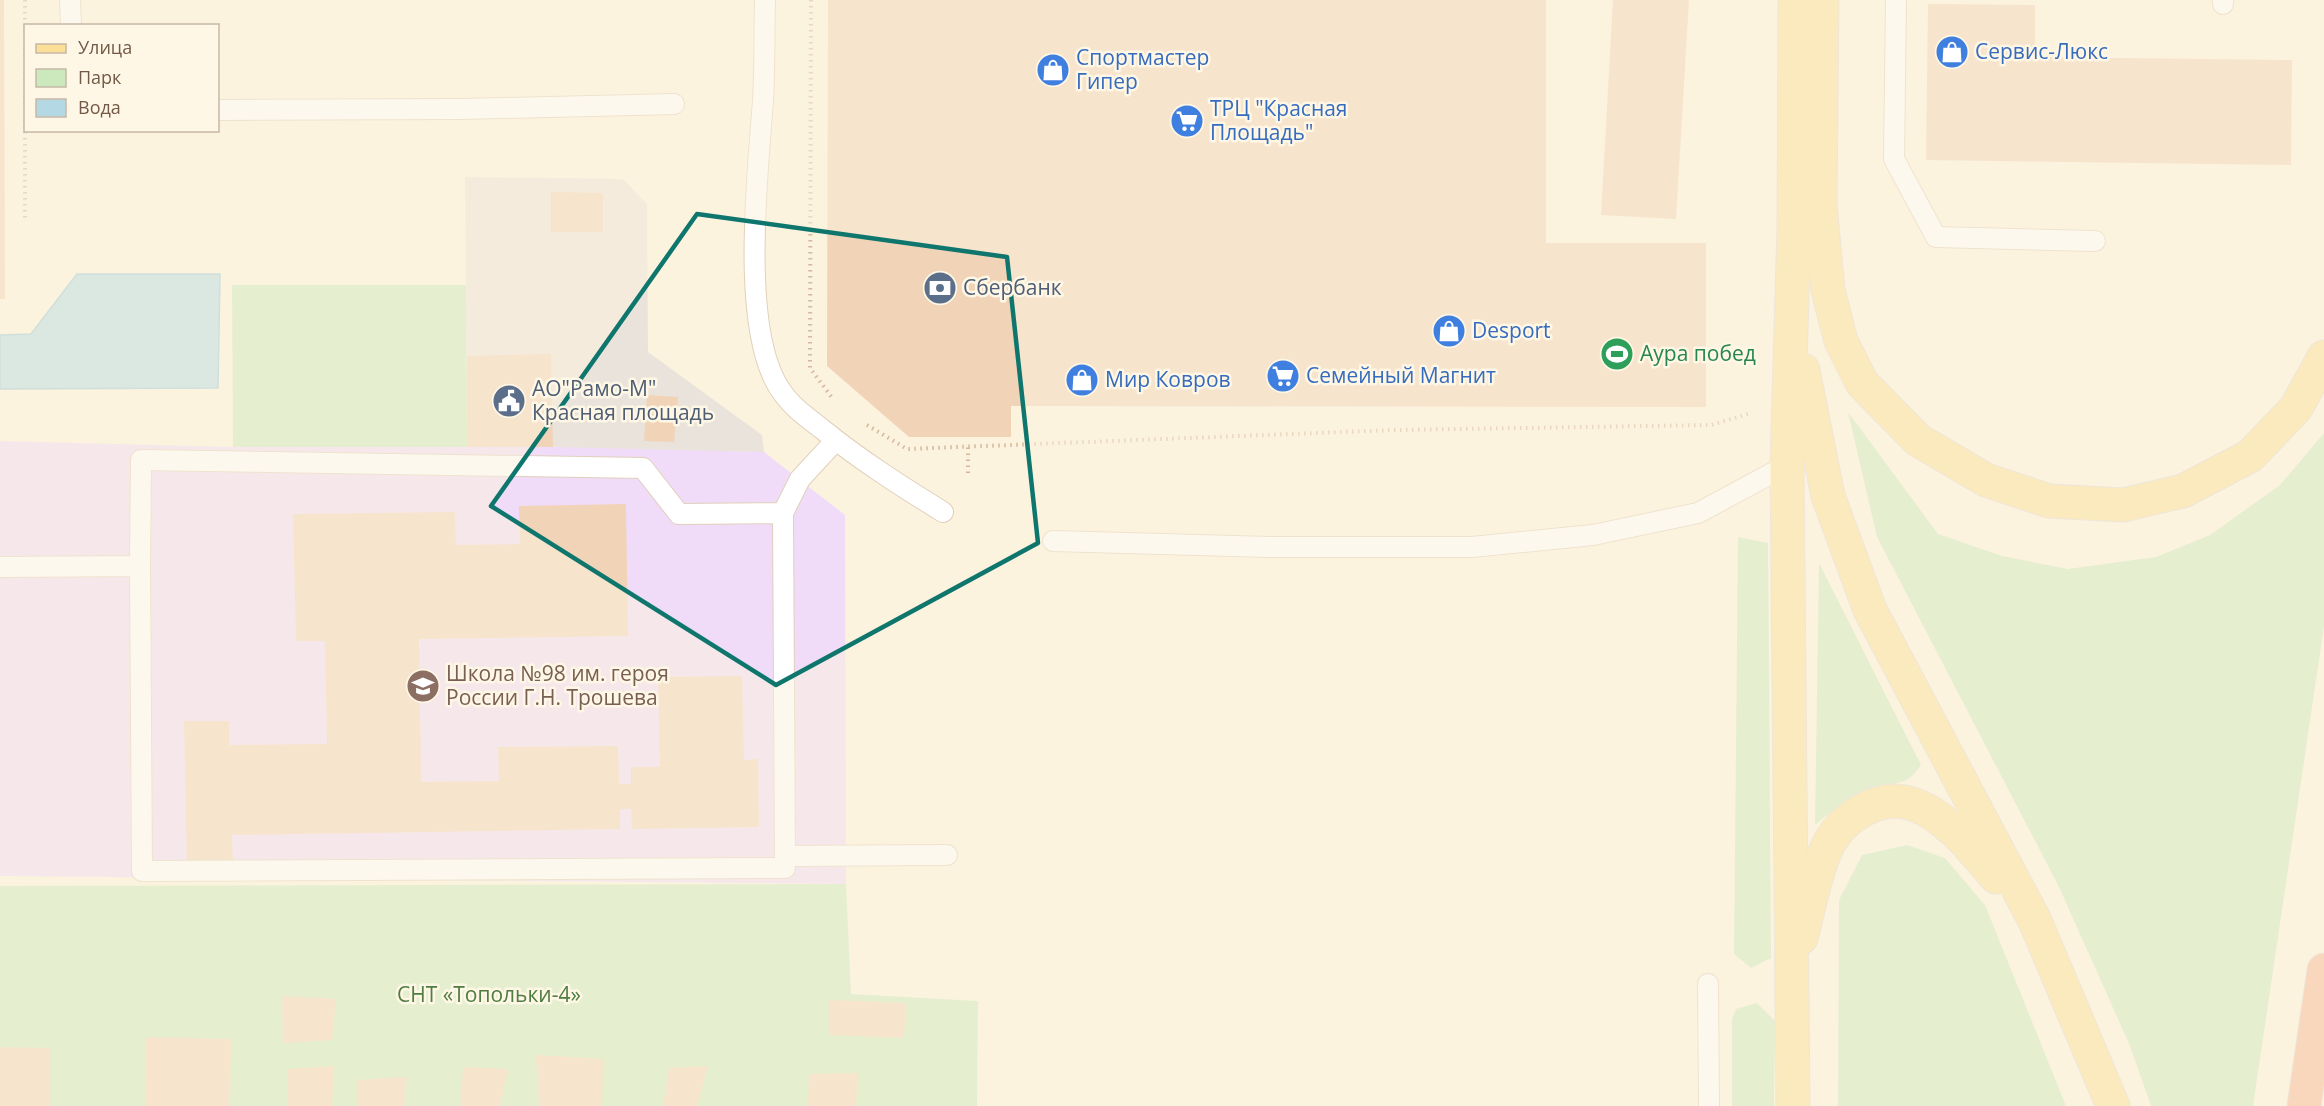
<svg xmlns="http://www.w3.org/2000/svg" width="2324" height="1106" font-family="'Open Sans',sans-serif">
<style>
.industrial{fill:#eae3db}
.education{fill:#f0dcf8}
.green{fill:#cce9be}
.water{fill:#b4d9e5;stroke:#9bc8d6;stroke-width:1.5}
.building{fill:#f1d3b7}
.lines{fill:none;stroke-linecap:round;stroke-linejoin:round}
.lane-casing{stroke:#e0d0bb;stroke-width:22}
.primary-casing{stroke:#ddd7d3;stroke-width:35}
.highway-casing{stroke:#ddd7d3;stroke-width:35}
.path{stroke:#d5b79b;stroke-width:4;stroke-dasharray:1.5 4.5;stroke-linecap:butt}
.lane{stroke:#fff;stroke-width:20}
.primary{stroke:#fbdf97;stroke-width:33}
.highway{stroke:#f7b795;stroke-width:33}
.marked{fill:none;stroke:#0f766e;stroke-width:4.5;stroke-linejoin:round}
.labels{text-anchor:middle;stroke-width:5;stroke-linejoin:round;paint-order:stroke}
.shop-label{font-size:21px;fill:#366cbe;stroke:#fff7e5;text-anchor:start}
.service-label{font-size:21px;fill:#4e5e75;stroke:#fff7e5;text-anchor:start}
.leisure-label{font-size:21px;fill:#27864d;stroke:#fff7e5;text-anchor:start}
.education-label{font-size:21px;fill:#785e54;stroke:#fff7e5;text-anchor:start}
.park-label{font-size:21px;fill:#4f7d42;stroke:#fff7e5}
</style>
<rect width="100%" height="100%" fill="#fcf3df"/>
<path class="industrial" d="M465 177 623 179 647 204 648 352 762 435 764 452 467 447Z"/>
<path class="education" d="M0 441 233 447H553L764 452 845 515 846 884 0 876Z"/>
<path class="green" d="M232 285H466L467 447H233Z
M1848 412 1938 534 2002 556 2068 569 2156 557 2210 535 2280 485 2324 433V626L2253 1106H2151L2130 1046 2059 887 1877 537Z
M1738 537 1768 543 1771 958 1751 968 1734 954Z
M1819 563 1921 765C1908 783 1906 780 1886 786 1873 790 1859 797 1846 803 1834 809 1825 817 1815 825Z
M1907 845 1945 858 1985 905 2066 1106H1838L1839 900 1862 855Z
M846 884 851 994 978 1001 977 1106H0V886Z
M1757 1003 1775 1021 1774 1106H1732V1019L1736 1009Z"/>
<path class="water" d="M77 274H220L218 388 0 389V335L31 334Z"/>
<path class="building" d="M0 0H4L5 299H0Z
M828 0H1546V243H1706V407L1011 406V437H909L827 366Z
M1613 0H1689L1676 219 1601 215Z
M1928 4 2035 5V57L2292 60 2291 165 1926 160Z
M551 192 603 193V232H551Z
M551 354 553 447H467V356Z
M647 395 678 397 674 442 644 441Z
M626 504 628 636 419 639 421 782 499 781 498 747 618 746 619 784H631V767H660L658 677 742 676 744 760 758 759 759 827 632 829 631 809H620V829L232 835 233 865 187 866 184 721H229V745L327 744 325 641H296L293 514 455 512 456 545 520 544 519 506Z
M282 996 336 999 332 1040 283 1043Z
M830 1000 906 1003 904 1038 829 1035Z
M146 1037 231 1039 230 1106H145Z
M0 1047 50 1048V1106H0Z
M536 1055 603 1059 602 1106H539Z
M334 1066 332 1106H287V1069Z
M708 1066 697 1106H663L669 1068Z
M463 1067 508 1069 500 1106H461Z
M858 1073 856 1106H808L809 1074Z
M407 1077 404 1106H357V1080Z"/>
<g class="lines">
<g class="lane-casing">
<path id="lane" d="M70 0 71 26
M765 0C764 33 765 67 763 100 758 172 739 334 782 392 792 407 808 418 822 429 860 460 901 486 943 512
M1896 0 1894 159 1936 237 2095 241
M2223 4V0
M218 110 462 109 674 104
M1053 541 1269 547H1472L1593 535 1698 513 1787 465
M140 566 142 871 785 868 783 513
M0 567 140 566 141 460 643 468 679 514 783 513 800 479 836 440
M785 856 947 855
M1708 984 1709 1106"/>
</g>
<g class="primary-casing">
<path id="primary" d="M1822 0 1820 204 1828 290 1841 341 1862 383 1918 440 1986 480 2049 501 2123 505 2183 491 2250 456 2296 408 2324 357
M1803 370 1828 496 1870 610 2035 921 2113 1106
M1801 938C1808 912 1815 873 1826 850 1833 833 1847 819 1863 810 1918 778 1964 840 1996 877
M1793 1106 1787 465 1794 228 1795 0"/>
</g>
<g class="highway-casing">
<path id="highway" d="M2304 1106 2324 970"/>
</g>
<path class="path" d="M25 0V220
M811 0 810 368 833 399
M867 425 907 449 1394 430 1711 425 1751 413
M968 473V447"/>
<use href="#lane" class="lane"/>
<use href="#primary" class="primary"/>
<use href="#highway" class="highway"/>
</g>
<path d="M0 0H2324V1106H0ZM697 214 1007 257 1038 543 776 685 491 506Z" fill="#fcf3df" fill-opacity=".55" fill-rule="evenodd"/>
<path class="marked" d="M697 214 1007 257 1038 543 776 685 491 506Z"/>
<defs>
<g id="shop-disc" transform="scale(1.725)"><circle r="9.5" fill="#3f7fe0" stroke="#fff7e5"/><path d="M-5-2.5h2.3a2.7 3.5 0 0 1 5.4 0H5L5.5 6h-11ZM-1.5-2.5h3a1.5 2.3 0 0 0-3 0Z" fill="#fff"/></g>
<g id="supermarket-disc" transform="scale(1.725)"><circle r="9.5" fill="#3f7fe0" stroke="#fff7e5"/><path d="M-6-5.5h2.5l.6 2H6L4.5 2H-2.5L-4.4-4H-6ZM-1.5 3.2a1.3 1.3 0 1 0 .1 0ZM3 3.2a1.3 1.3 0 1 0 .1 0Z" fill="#fff"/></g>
<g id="bank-disc" transform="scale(1.725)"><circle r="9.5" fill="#5c6f8a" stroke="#fff7e5"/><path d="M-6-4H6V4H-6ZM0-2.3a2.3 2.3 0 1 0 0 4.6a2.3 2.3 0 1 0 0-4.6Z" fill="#fff"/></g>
<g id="stadium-disc" transform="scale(1.725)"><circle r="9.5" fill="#2e9e5b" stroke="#fff7e5"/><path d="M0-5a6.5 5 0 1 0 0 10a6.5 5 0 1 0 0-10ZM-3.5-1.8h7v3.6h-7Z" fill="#fff"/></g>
<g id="civic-disc" transform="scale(1.725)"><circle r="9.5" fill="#5c6f8a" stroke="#fff7e5"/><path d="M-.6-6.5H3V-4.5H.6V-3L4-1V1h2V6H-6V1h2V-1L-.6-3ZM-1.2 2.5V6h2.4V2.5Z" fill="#fff"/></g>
<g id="school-disc" transform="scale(1.725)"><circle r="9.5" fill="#8d6e63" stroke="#fff7e5"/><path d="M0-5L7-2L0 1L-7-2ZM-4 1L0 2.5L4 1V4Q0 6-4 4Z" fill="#fff"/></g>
</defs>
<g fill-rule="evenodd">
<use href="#shop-disc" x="1952" y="52"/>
<use href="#shop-disc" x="1053" y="70"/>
<use href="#supermarket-disc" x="1187" y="121"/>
<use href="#bank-disc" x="940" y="288"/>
<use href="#shop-disc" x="1449" y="331"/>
<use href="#stadium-disc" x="1617" y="354"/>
<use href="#supermarket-disc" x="1283" y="376"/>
<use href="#shop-disc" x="1082" y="380"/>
<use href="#civic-disc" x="509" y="401"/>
<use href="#school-disc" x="423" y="686"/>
</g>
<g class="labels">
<g class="shop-label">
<text x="1975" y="59">Сервис-Люкс</text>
<text x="1076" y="65">Спортмастер<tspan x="1076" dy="24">Гипер</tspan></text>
<text x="1210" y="116">ТРЦ "Красная<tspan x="1210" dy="24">Площадь"</tspan></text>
<text x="1472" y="338">Desport</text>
<text x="1306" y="383">Семейный Магнит</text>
<text x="1105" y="387">Мир Ковров</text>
</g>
<g class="service-label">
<text x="963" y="295">Сбербанк</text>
<text x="532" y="396">АО"Рамо-М"<tspan x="532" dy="24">Красная площадь</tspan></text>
</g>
<g class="leisure-label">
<text x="1640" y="361">Аура побед</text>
</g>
<g class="education-label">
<text x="446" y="681">Школа №98 им. героя<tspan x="446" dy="24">России Г.Н. Трошева</tspan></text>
</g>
<g class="park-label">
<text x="489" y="1002">СНТ «Топольки-4»</text>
</g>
</g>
<rect x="24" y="24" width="195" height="108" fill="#fff7e5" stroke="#c7b8a6" stroke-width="1.5"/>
<rect x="36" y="44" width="30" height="9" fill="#fbdf97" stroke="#c7b8a6" stroke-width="1.5"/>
<text x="78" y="54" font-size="18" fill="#725a47">Улица</text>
<rect x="36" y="69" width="30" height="18" fill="#cce9be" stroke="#c7b8a6" stroke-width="1.5"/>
<text x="78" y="84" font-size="18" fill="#725a47">Парк</text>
<rect x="36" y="99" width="30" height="18" fill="#b4d9e5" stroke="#c7b8a6" stroke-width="1.5"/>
<text x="78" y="114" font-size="18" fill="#725a47">Вода</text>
</svg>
